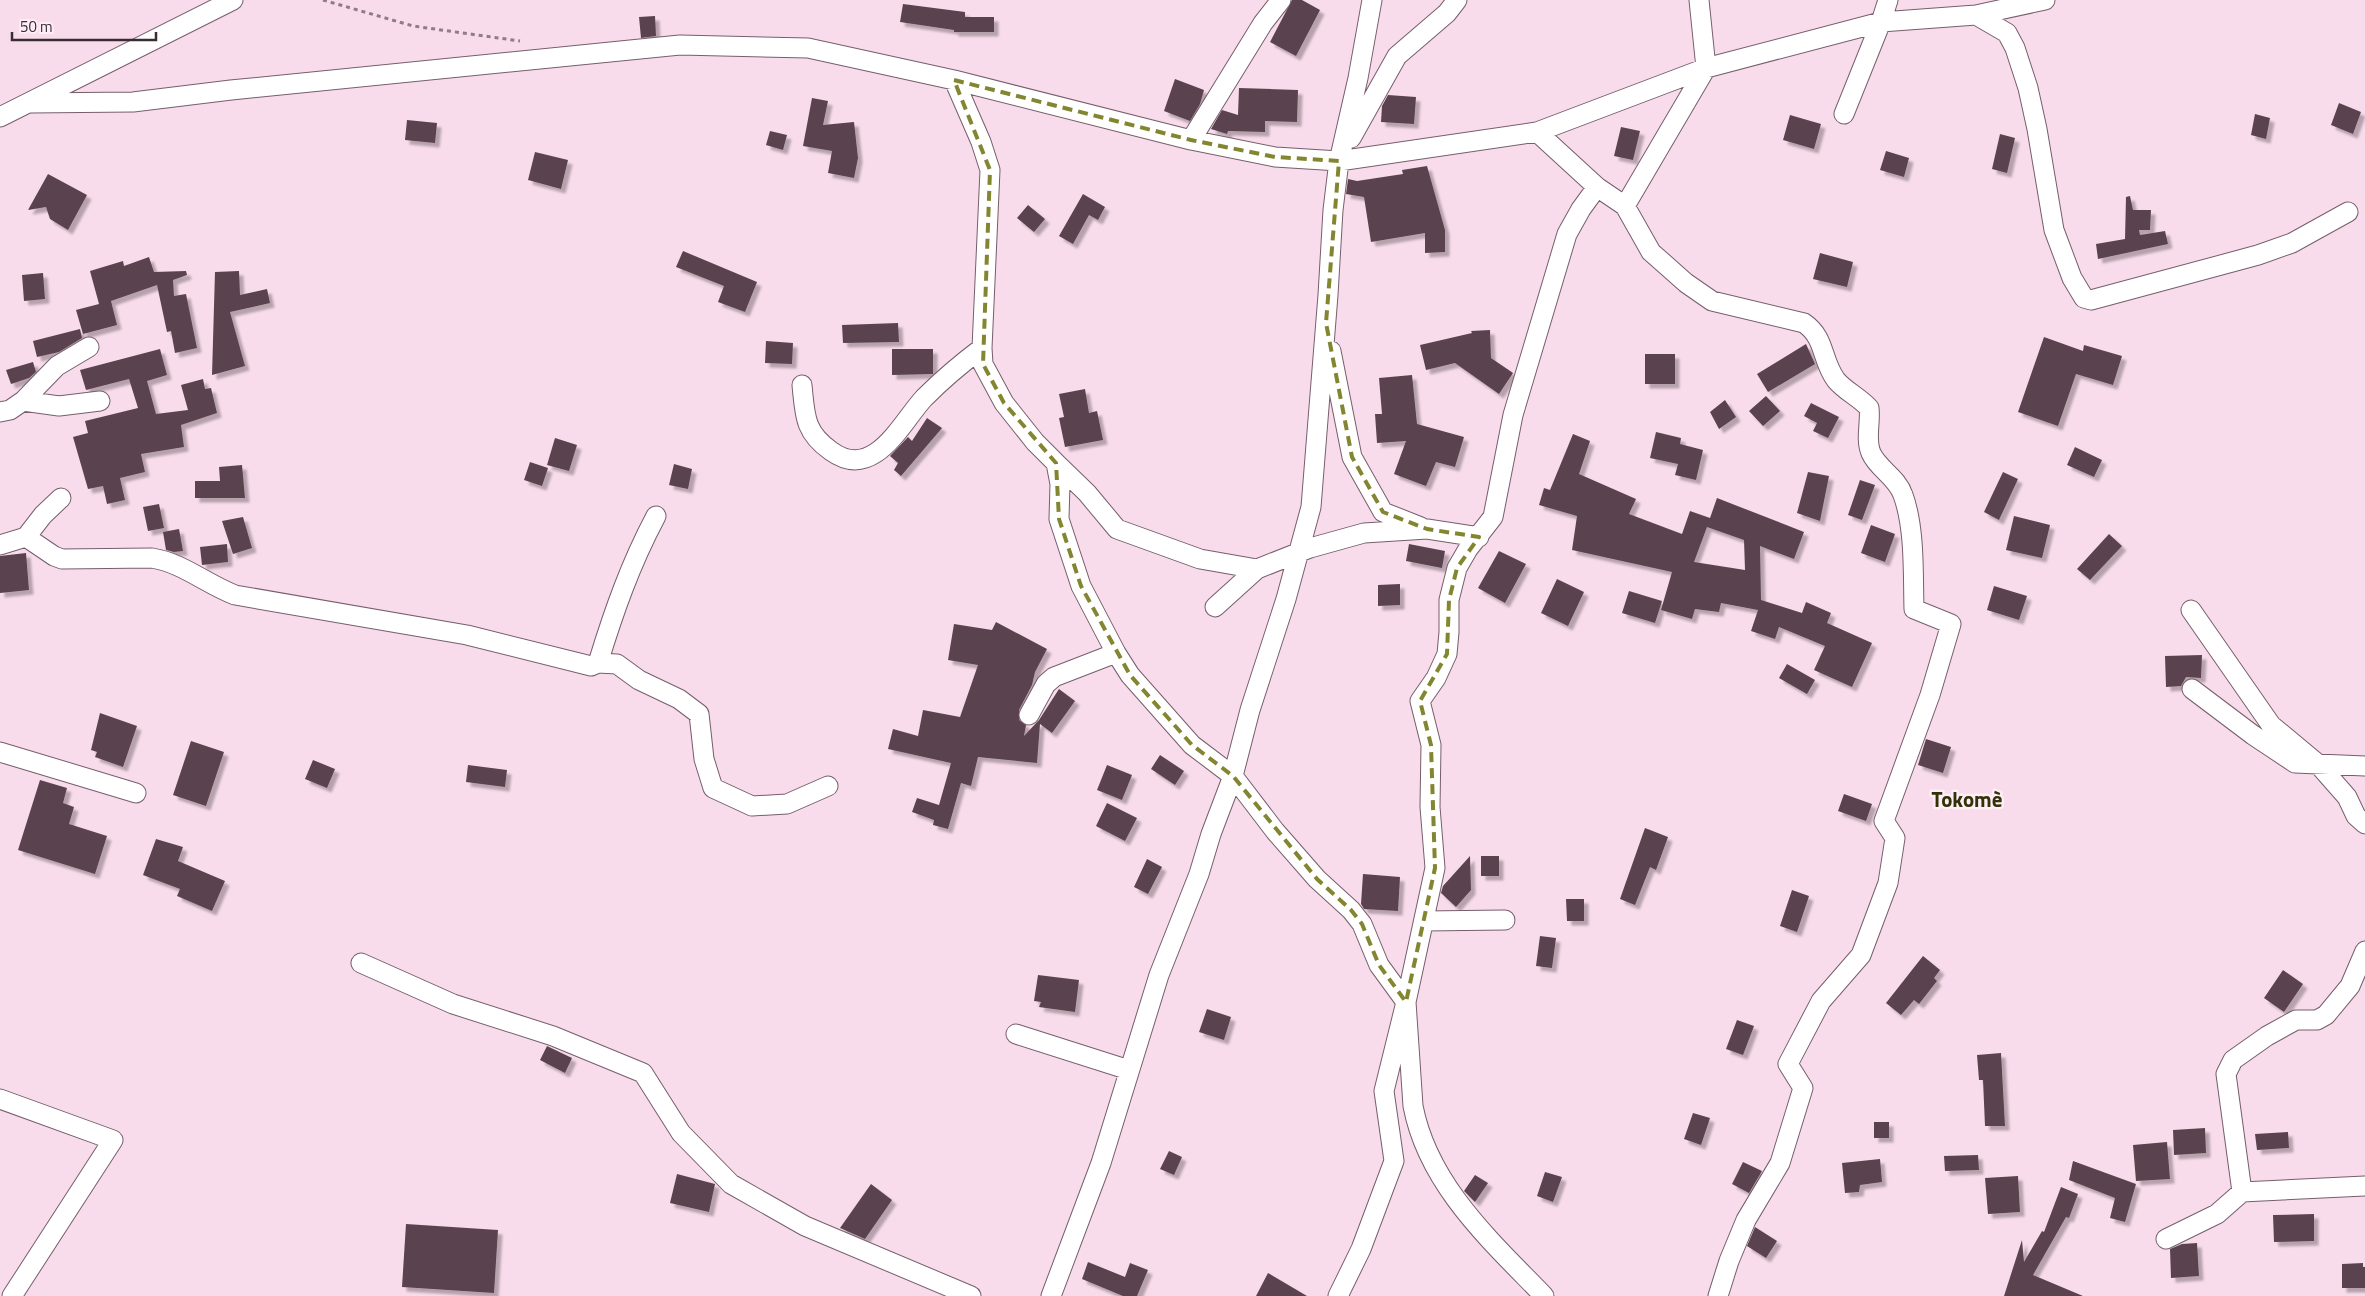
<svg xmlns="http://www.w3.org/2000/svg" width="2365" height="1296" font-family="'Titillium Web',sans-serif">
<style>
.building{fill:#5a4350;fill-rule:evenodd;filter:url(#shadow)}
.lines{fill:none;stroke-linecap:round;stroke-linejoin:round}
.street-casing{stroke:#765e6c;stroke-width:21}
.path{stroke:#8e7c86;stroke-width:3;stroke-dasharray:4 4;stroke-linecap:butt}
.street{stroke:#fff;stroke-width:19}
.marked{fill:none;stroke:#838630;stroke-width:4;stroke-dasharray:10 6;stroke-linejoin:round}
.labels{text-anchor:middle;stroke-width:5;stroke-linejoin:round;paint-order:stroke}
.quarter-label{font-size:21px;font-weight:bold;fill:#313208;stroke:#feecf6}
</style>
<defs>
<filter id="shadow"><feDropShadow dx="4.5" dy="4.5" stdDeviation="1" flood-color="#0004"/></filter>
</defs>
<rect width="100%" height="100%" fill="#f8dceb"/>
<path class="building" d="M1292 0H1302L1320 10 1296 56 1270 42Z
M903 4 965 12V17H994V32H954V30L900 22Z
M655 16 656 36 641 38 639 17Z
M1175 79 1204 90 1200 104 1190 121 1164 111Z
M1239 88 1298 90 1297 122 1265 121V132L1228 131 1227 134 1211 129 1222 110 1238 115Z
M1388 95 1416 97 1414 124 1381 122 1382 106Z
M812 98 828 101 823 125 854 122 858 158 854 178 828 173 832 151 803 146Z
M2339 103 2361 112 2353 134 2331 125Z
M2255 114 2270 118 2266 139 2251 135Z
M1790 115 1821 124 1814 149 1783 140Z
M407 120 437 123 435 143 405 140Z
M1621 127 1640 131 1633 160 1614 156Z
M770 131 787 135 783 150 766 145Z
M2000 134 2015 138 2007 173 1992 169Z
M1886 151 1909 158 1904 177 1880 170Z
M535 152 568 160 561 189 528 180Z
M1427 166 1445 230V252L1425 253V233L1371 242 1364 197 1346 194 1348 179 1357 181 1403 174 1402 170Z
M48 174 87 195 68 230 50 219 46 207 28 210Z
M1083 194 1105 207 1098 220 1089 215 1073 244 1059 236Z
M2130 196 2133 210H2151L2150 230H2139L2140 235 2165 231 2168 244 2098 259 2096 244 2125 239 2126 197Z
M1028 205 1045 219 1034 232 1017 218Z
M683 251 757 282 745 312 718 302 724 286 676 267Z
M1820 253 1853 262 1847 287 1813 279Z
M149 257 154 272 186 271 187 275 173 280 174 296 186 294 197 348 175 353 171 331 167 332 157 285 111 301 117 325 83 334 76 310 99 304 90 271 123 261 124 266Z
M239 271 240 295 267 289 270 303 230 312 245 366 212 375 215 272Z
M43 273 45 299 24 301 22 275Z
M898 323 899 342 843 343 842 325Z
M80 329 82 338 59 352 37 357 33 341Z
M1490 330 1491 358 1513 373 1499 394 1455 363 1426 370 1420 345 1472 333 1471 331Z
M2044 337 2083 351 2084 345 2122 356 2113 385 2076 374 2058 426 2018 412Z
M766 341 793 343 792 364 765 363Z
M1806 344 1815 364 1768 392 1757 374Z
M160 349 167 375 147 381 156 414 188 410 181 385 203 379 205 389 211 388 217 413 181 425 184 447 141 454 145 472 120 478 125 500 107 504 103 486 88 489 73 437 88 433 85 421 138 408 129 379 86 390 80 370Z
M892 349H933V374L892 375Z
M1645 354H1675V384H1645Z
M33 362 36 372 29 378 11 384 6 370Z
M1412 375 1417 424 1464 437 1455 467 1436 462 1426 486 1394 474 1406 441 1377 443 1375 414H1382L1379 378Z
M1085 389 1089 413 1097 411 1103 440 1065 447 1059 418 1064 417 1059 394Z
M1766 396 1780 411 1763 426 1749 411Z
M1725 400 1736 417 1719 429 1710 412Z
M1811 403 1839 417 1828 438 1813 431 1817 423 1804 416Z
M927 418 942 428 901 476 894 470 898 463 890 456 908 437 912 441Z
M1656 432 1681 438 1680 444 1703 450 1696 480 1675 475 1678 464 1650 458Z
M1573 434 1590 441 1579 474 1636 499 1629 514 1682 534 1690 511 1710 518 1717 498 1804 532 1794 559 1760 546 1761 600 1802 613 1806 602 1831 613 1827 623 1872 643 1852 687 1814 670 1825 646 1779 627 1775 639 1751 631 1758 610 1721 603 1719 612 1695 609 1692 619 1661 610 1672 572 1572 550 1577 516 1539 505 1544 488 1550 490ZM1707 527 1744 540 1745 570 1694 562Z
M555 438 577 445 569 471 547 465Z
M2075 447 2102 460 2094 477 2067 465Z
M530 462 548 468 542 486 524 480Z
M674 464 692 469 688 489 669 485Z
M242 465 245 498H195V481H220L219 467Z
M1808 472 1829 476 1820 521 1797 513Z
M2003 472 2018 479 1999 520 1984 512Z
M1860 480 1875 485 1862 520 1848 515Z
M159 504 164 528 148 531 143 507Z
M2014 516 2050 525 2042 558 2006 550Z
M243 517 252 548 233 554 222 521Z
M1871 525 1895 534 1885 562 1861 553Z
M179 529 183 551 174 552 166 550 163 532Z
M2109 534 2122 546 2090 580 2077 569Z
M227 544 228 562 202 565 200 547Z
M1409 544 1445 551 1442 568 1406 561Z
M1499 551 1526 564 1505 603 1478 588Z
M26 553 29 590 0 593V556Z
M1557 579 1584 592 1568 626 1541 613Z
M1400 584V605L1378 606V585Z
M1994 586 2027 596 2019 620 1987 610Z
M1629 591 1662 601 1655 623 1622 613Z
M996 622 1047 649 1035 672 1032 685 1019 710V720L1026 725 1024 736 1039 720 1059 689 1075 701 1052 733 1040 724 1037 763 978 757 971 786 961 783 948 829 933 825 934 820 912 812 917 798 939 805 951 763 888 749 893 729 918 736 923 710 960 717 978 665 948 660 954 624 992 630Z
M2202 655 2201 678 2186 677 2181 686 2166 687 2165 656Z
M1787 664 1815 680 1807 694 1779 678Z
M100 713 137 726 123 767 95 757 97 752 91 750Z
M1926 739 1951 747 1943 773 1918 765Z
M191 741 224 752 206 806 173 795Z
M1160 755 1184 771 1175 785 1151 769Z
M313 760 335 769 327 788 305 779Z
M468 765 507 770 505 787 466 782Z
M1107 765 1132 775 1122 800 1097 790Z
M40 780 67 788 63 803 74 807 69 824 107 836 95 874 18 850Z
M1844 794 1872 804 1866 821 1838 811Z
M1107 803 1137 818 1125 841 1096 826Z
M1645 828 1668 837 1656 870 1650 867 1635 905 1620 899Z
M156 839 183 847 178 861 225 881 212 911 177 896 180 889 143 875Z
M1470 856 1471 890 1456 907 1441 893 1443 886Z
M1481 856H1499V876H1481Z
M1147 859 1162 867 1148 894 1134 887Z
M1363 874 1400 877 1398 911 1364 909 1361 904Z
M1792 890 1809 896 1797 932 1780 926Z
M1566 899H1584V921H1567Z
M1540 936 1556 938 1552 968 1536 966Z
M1923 956 1940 970 1934 978 1937 981 1919 1004 1914 1000 1901 1015 1886 1003Z
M2283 970 2303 984 2284 1012 2264 998Z
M1038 975 1079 980 1075 1012 1039 1007 1041 1002 1034 1001Z
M1207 1009 1231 1017 1224 1040 1199 1032Z
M1737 1020 1754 1026 1743 1055 1726 1049Z
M547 1046 572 1058 565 1073 540 1060Z
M2001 1053 2005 1126H1985L1983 1080H1979L1977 1055Z
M1693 1113 1710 1118 1701 1145 1684 1139Z
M1874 1122H1889V1138H1874Z
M2205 1128 2206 1153 2174 1155 2173 1130Z
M2288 1132 2289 1148 2257 1150 2255 1134Z
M2167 1142 2170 1179 2136 1181 2133 1145Z
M1169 1151 1182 1157 1174 1175 1160 1169Z
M1978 1155 1979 1170 1945 1171 1944 1156Z
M1880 1159 1882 1182 1860 1185 1859 1192 1845 1193 1842 1163Z
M2073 1161 2136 1184 2125 1222 2110 1218 2115 1198 2069 1180Z
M1743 1162 1762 1171 1749 1193 1732 1184Z
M1545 1172 1562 1177 1553 1202 1537 1196Z
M677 1174 715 1184 709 1212 670 1203Z
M1475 1175 1488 1183 1475 1202 1464 1191Z
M2018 1176 2020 1212 1988 1214 1985 1178Z
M871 1184 892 1200 865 1239 840 1228Z
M2061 1187 2078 1194 2069 1218 2066 1217 2033 1275 2083 1296H2004L2022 1240 2024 1262 2042 1231 2044 1232Z
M2314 1214V1241L2274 1242 2273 1215Z
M406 1224 498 1230 494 1293 402 1287Z
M1755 1227 1777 1241 1766 1258 1747 1246Z
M2197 1243 2199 1276 2171 1278 2170 1249 2182 1244Z
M1088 1262 1125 1277 1130 1263 1148 1270 1137 1296H1123L1082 1279Z
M2363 1263V1267H2365V1288H2342V1264Z
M1268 1273 1307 1296H1256Z"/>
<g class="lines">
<g class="street-casing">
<path id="street" d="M1976 15 2007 33 2015 48 2028 88 2037 129 2054 230 2072 278 2084 298 2091 300 2258 255 2292 243 2348 212
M954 80 981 142 990 170 982 348 983 364 1004 403 1035 442 1056 463 1060 484 1059 519 1081 586 1116 653 1130 675 1192 745 1233 776 1275 831 1317 879 1351 910 1362 924 1379 965 1406 1002 1413 1106C1428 1185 1491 1241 1544 1296
M30 103 133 102 231 90 680 45 808 48 954 80 1191 140 1263 23 1281 0
M1844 114 1881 22 1888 0
M0 117 233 0
M1537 132 1597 187 1625 206 1651 252 1686 283 1712 301 1804 323C1826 338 1821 360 1836 380 1845 391 1859 397 1869 408 1871 422 1865 439 1871 453 1878 469 1897 477 1903 495 1915 528 1913 573 1914 609L1951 624 1930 695 1884 821 1895 838 1888 883 1861 955 1821 1001 1788 1064 1803 1088 1780 1163 1746 1220 1729 1261 1718 1296
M1351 138 1397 56 1447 13 1457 0
M1191 140 1275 157 1339 161 1537 132 1706 68 1881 22 1976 15 2045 0
M1625 206 1706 68 1699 0
M1331 351 1352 457 1383 512 1421 527
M802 385C805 415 804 432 831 451 874 482 901 423 924 398 942 380 962 363 982 348
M23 401 57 366 89 347
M0 412 10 410 23 401 59 406 100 401
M1056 463 1087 493 1117 529 1200 559 1257 569
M26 537 54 556 62 559 152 558C183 563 206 584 235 595L467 635 591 666 598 663C614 611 630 565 656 516
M0 545 26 537 43 515 61 498
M1215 607 1257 569 1310 548 1364 533 1427 529 1479 537
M2191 610 2271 725 2318 764 2347 797 2356 816 2365 824
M598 663 617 664 639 680 679 699 699 714 704 759 713 788 752 806 787 804 828 786
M2192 689 2253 735 2295 763 2365 766
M1029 715 1046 684 1054 677 1116 653
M0 752 136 793
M1424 921 1505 920
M361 963 453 1004 553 1036 643 1073 681 1133 731 1184 805 1226 971 1296
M1016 1034 1129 1070
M0 1099 113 1140 12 1296
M2242 1192 2226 1074 2233 1060 2267 1036 2296 1020H2317L2326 1015 2350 986 2365 951
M2166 1239 2217 1214 2242 1192 2365 1186
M1051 1296 1101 1163 1159 975 1199 874 1211 834 1233 776 1250 710 1286 599 1311 507 1328 295 1333 210 1339 161 1358 78 1372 0
M1338 1296 1361 1249 1394 1161 1384 1091 1406 1002 1435 868 1430 807 1431 745 1420 701 1436 678 1447 654 1449 632V600L1457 568 1468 549 1493 517 1513 415 1567 234 1581 209 1597 187"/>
</g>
<path class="path" d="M323 0 413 26 520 41"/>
<use href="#street" class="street"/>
</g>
<path class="marked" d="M954 80 1191 140 1275 157 1339 161 1326 323 1352 457 1383 512 1427 529 1479 537 1457 568 1449 600 1447 654 1420 701 1431 745 1435 868 1406 1002 1379 965 1362 924 1351 910 1317 879 1233 776 1192 745 1130 675 1081 586 1059 519 1056 463 1004 403 983 364 990 170Z"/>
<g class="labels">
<g class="quarter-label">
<text x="1967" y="807">Tokomè</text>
</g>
</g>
<path d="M12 32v8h144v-8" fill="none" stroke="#372d33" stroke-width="2.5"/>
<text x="20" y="32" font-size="15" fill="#372d33" stroke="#feecf6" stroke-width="4" paint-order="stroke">50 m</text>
</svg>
